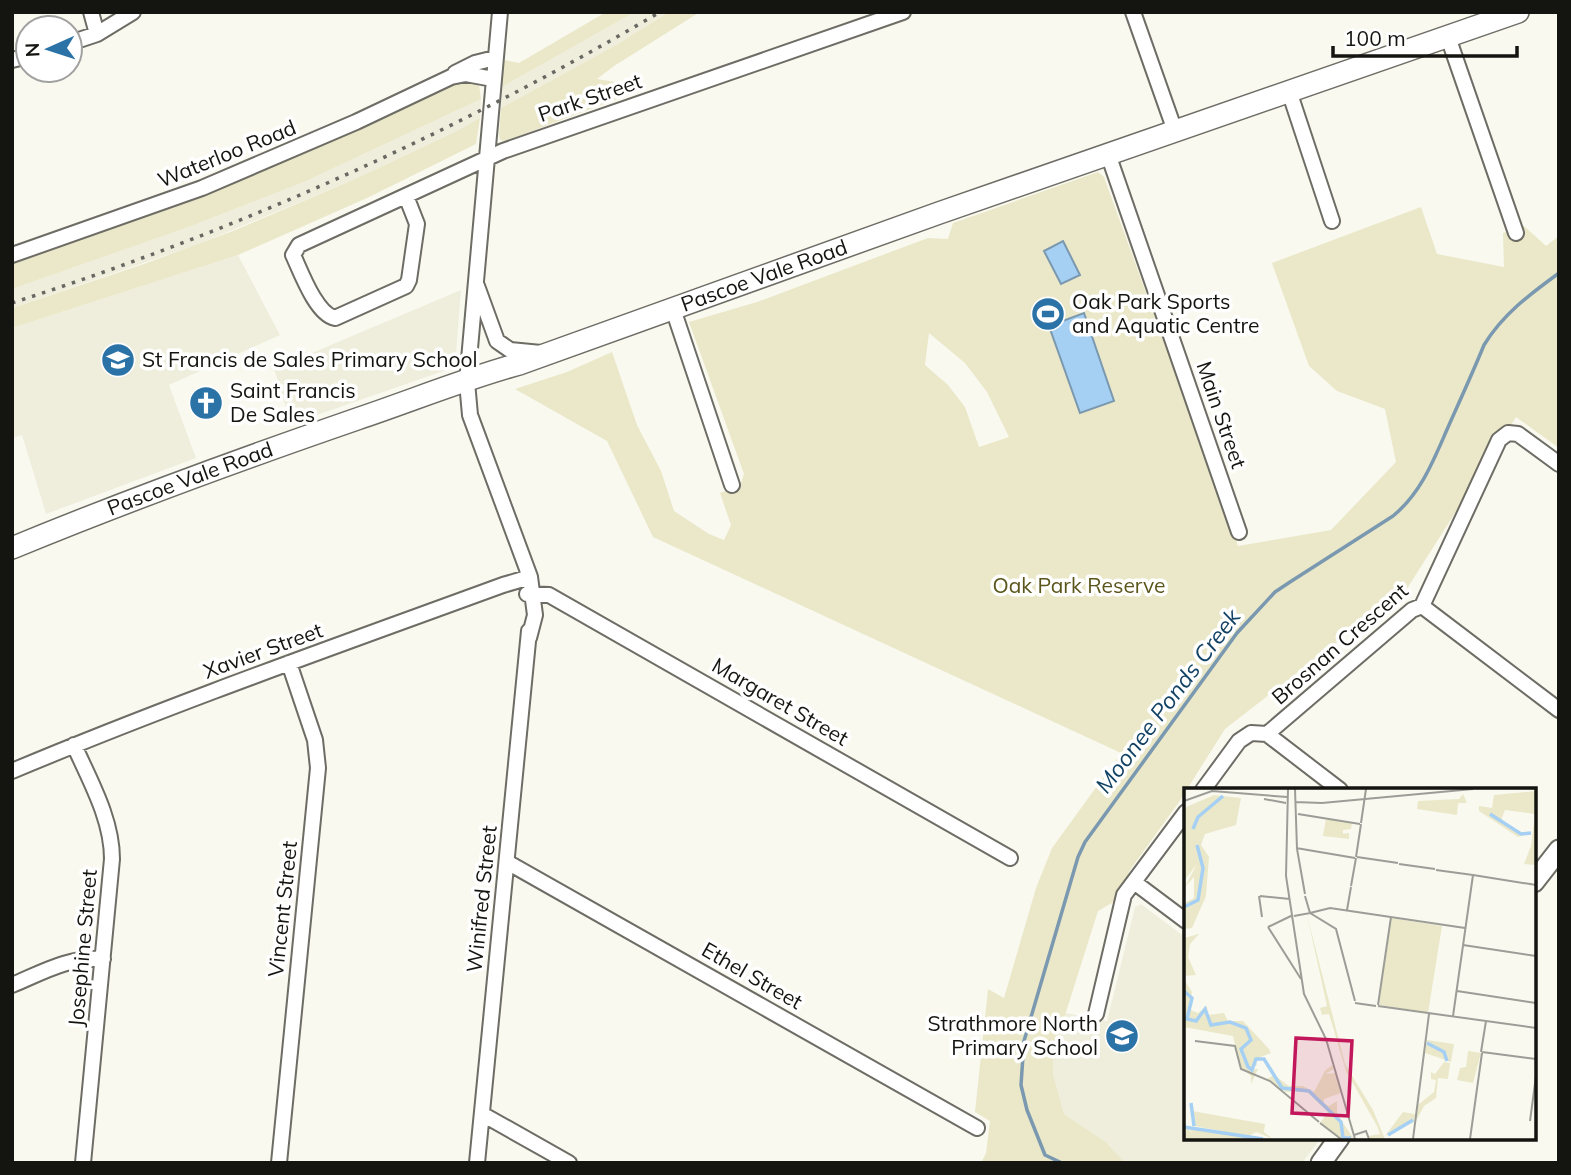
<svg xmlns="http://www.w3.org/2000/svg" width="1571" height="1175" font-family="Mulish,sans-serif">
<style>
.built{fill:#efeedd}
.green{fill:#eae8c8;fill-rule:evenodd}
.water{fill:#a6d0f3;stroke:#7a98af;stroke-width:2}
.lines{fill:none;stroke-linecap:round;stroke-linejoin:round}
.stream{stroke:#7a98af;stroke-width:3.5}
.minor-casing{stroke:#6d6c65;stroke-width:18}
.secondary-casing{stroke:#6d6c65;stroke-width:23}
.primary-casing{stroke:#6d6c65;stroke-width:24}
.minor{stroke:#fff;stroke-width:14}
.secondary{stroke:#fff;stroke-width:19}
.primary{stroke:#fff;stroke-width:21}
.rail{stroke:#686862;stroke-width:3.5;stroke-dasharray:3.5 7;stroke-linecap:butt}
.labels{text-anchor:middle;stroke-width:7;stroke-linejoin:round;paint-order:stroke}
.street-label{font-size:21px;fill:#141411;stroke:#fff}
.poi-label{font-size:21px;fill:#141411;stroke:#fff;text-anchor:start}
.park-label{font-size:21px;fill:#5a551b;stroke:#fff}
.water-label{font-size:23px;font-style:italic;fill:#124264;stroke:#fff}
.inset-river{fill:none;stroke:#a6d0f3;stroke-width:3.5}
.inset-road{fill:none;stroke:#9d9d97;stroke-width:2}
.view{fill:#c2185b;fill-opacity:0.15;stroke:#c2185b;stroke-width:3.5}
.inset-edge{fill:none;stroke:#141411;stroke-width:3.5}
</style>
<rect width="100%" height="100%" fill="#f9f9f0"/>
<path class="built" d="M635 12H669L616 45 501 108 502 87Z
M481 99 480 118 459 130 353 180 196 245 12 308V289L186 228 304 182Z
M238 255 280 335 169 385 196 458 46 514 22 435 12 438V328Z
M461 290 455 367 291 424 274 369Z
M1141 904 1186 938V1138H1321L1302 1163H1125L1106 1142 1064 1114 1053 1074 1054 1050 1066 1013 1107 1021 1135 907Z"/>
<path class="green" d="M606 12H635L502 87 504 60 519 63Z
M669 12H700L614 66 597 79 621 83 625 96 505 141 500 140 499 135 501 108 616 45Z
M460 79H474L479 84 481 99 304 182 186 228 12 289V261L181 204 279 162Z
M480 118 476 144 367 198 238 255 12 328V308L144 264 233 231 353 180 459 130Z
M1098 172 1104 177 1238 546 1331 530 1396 462 1385 409 1337 391 1309 366 1272 263 1421 207 1437 254 1504 267 1503 233 1524 226 1546 246 1559 236V448L1516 417 1408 587 1225 729 1179 802 1130 870 1117 900 1098 911 1054 1050 1053 1074 1064 1114 1106 1142 1125 1163H981L986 1153 990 1121 975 1112 988 989 1004 998 1036 888 1052 848 1121 753 653 537 607 441 515 389 567 372 612 352 637 425 661 471 674 511 709 534 724 540 731 525 720 493 740 486 744 474 689 322 757 302 928 238 948 239 953 223ZM929 333 965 363 987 392 1009 437 979 447 965 407 948 385 925 365Z"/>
<path class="water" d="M1063 241 1080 275 1061 284 1044 251Z
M1084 313 1114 401 1080 413 1049 326Z"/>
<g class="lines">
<path class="stream" d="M1062 1163 1045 1155 1027 1110 1021 1085 1024 1041 1078 857 1085 842 1237 633 1275 592 1290 582 1393 516C1422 492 1434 459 1449 425 1461 398 1473 372 1484 345 1503 314 1529 295 1559 273"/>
<g class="minor-casing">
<path id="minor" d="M91 12 97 34
M500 12 467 382 470 415 530 577 535 615 529 638
M1133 12 1175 131
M1448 37 1516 233
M70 43 97 34 133 12
M12 60 28 56
M455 73 475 63 495 58
M1289 91 1332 221
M1108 154 1239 532
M406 196 417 224 409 280 406 286 335 318C316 314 301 272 293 255L299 245 503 151 903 12
M12 255 202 188 356 122 451 77 466 74 493 79
M477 286 497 341 510 350 541 353
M673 309 732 485
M527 594 549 595 1010 858
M1422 606 1559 710
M1267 734 1340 790
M74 745C90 781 112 819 112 859L83 1163
M12 771C174 703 339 645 503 585L530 577
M1203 790 1239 741 1251 733 1267 734 1412 610 1422 606 1499 440 1508 433 1518 434 1559 464
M507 862 977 1128
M1134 882 1186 921
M12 985C41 973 70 956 103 959
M1096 1014 1124 895 1186 812
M482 1114 569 1163
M279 1163 318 768 315 740 289 663
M477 1163 529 631"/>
</g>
<g class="secondary-casing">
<path id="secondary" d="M1534 882 1559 850
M1321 1163 1339 1138"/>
</g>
<g class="primary-casing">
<g id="primary">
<path id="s1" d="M12 548C126 501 241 459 357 419 411 401 464 379 519 364L939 213 1518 12"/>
</g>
</g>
<use href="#minor" class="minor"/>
<use href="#secondary" class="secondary"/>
<use href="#primary" class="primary"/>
<path class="rail" d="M12 303C239 230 455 133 660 12"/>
</g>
<defs>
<g id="stadium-disc" transform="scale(1.75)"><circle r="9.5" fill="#2b72a7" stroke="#fff"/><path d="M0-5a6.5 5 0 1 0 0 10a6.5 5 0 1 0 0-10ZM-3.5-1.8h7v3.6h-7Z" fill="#fff"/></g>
<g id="school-disc" transform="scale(1.75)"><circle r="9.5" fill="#2b72a7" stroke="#fff"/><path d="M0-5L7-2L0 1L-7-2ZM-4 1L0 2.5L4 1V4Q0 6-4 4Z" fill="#fff"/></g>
<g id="church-disc" transform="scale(1.75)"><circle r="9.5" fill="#2b72a7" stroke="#fff"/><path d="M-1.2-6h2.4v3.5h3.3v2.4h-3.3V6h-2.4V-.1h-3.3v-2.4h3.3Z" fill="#fff"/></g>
</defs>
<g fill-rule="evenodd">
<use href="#stadium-disc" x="1048" y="314"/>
<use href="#school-disc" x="118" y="360"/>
<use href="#church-disc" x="206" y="403"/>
<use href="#school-disc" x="1122" y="1036"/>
</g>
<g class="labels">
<g class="street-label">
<text transform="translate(590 98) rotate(-19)" y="7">Park Street</text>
<text transform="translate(227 154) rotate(-22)" y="7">Waterloo Road</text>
<text dy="7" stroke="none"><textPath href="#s1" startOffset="800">Pascoe Vale Road</textPath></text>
<text transform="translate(1221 415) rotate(71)" y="7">Main Street</text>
<text dy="7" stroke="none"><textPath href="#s1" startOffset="191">Pascoe Vale Road</textPath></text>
<text transform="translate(1340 644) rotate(-41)" y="7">Brosnan Crescent</text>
<text transform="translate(263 651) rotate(-20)" y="7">Xavier Street</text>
<text transform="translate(780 702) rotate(30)" y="7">Margaret Street</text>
<text transform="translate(482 899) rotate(-84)" y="7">Winifred Street</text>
<text transform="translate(283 909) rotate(-84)" y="7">Vincent Street</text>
<text transform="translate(83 948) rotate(-85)" y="7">Josephine Street</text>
<text transform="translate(752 976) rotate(30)" y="7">Ethel Street</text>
</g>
<g class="poi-label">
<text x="1072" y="309">Oak Park Sports<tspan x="1072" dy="24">and Aquatic Centre</tspan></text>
<text x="142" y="367">St Francis de Sales Primary School</text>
<text x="230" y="398">Saint Francis<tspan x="230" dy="24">De Sales</tspan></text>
<text x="1098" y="1031" text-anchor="end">Strathmore North<tspan x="1098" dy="24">Primary School</tspan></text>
</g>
<g class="park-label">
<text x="1079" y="593">Oak Park Reserve</text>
</g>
<g class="water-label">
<text transform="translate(1168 701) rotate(-53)" y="8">Moonee Ponds Creek</text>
</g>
</g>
<g transform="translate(1184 788)">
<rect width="352" height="352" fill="#f9f9f0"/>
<path d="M352 3V77L340 76 347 58 351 26 321 22 317 32 336 46 348 44 334 49 295 23V18L308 20 310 7ZM279 6 283 15H274L273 27 233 21 234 13 275 11ZM30 7 57 10 52 37 21 46 17 57 25 69 22 108 8 140 0 141V115L10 110V89L0 100 13 76 0 93V20ZM142 31 168 35 167 41 159 42V46L165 45V51L139 48ZM123 127 161 276 189 322 201 351H186L185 348 196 346 193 338 162 283 145 226 138 227 136 220 143 218ZM207 130 258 138 244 225 195 217ZM15 146 6 156 4 169 12 187 0 188V150ZM0 191 8 204 4 221 14 225 23 218 24 227 40 225 44 233H59L85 261 87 265 71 271 73 277 65 281H74L67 296V288L56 279 49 248 0 239ZM243 252 270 256 267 274 241 265ZM284 263 297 265 289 295 273 292 276 280 282 279ZM260 274 266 275 264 291 254 290 252 310 240 318 232 333 234 317 250 304 252 292 247 291V284L251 286ZM148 277 150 281 141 286 151 285 157 305 140 311V315L145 318 153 313V326L170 351H157L136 335 144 324 122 303 102 304 83 291 90 287 105 298H119L130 304 141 283ZM8 323 81 336 80 344 89 351 72 344 65 348 10 338ZM219 324 231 326 230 334 201 348ZM3 339 8 346 5 339 74 351H0Z" fill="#eae8c8"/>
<path class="inset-river" d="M306 26 337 46 347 45M9 41 14 29 39 8M0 119 14 112 19 80 13 57M0 203 8 210 3 231 12 233 21 221 27 237 46 234 62 240 67 252 57 261 64 279 68 282 72 271H80L98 300 125 303 157 334 159 350H167M243 255 260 264 263 273M7 315 10 338M0 339 79 351M204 347 229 332"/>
<path class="inset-road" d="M104 1 102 88 120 206 142 251 171 351M111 1 113 61 121 106M80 11 102 15M0 13 28 3 103 9M111 14 138 15 289 1M114 26 176 36M177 35 182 1M112 60 171 70M172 69 177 36M173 69 214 75M215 76 251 81M252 82 289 87M289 87 352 97M167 98 172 70M75 108 78 129M76 108 106 111M121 108 126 125 146 120 281 140M163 122 167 99M110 128 126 125 152 141 171 213M84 139 117 191M84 139 109 127M279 157 352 168M273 203 352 215M171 215 192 218M194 217 207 129M194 218 352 240M269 228 289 87M11 253 51 258 57 281 86 293 135 334M297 264 302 233M298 264 352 271M346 333 352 288M136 335 157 351M170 347 182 343 185 351M229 351 245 226M286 351 298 265"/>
<path class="view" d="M112 250 168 253 164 328 108 325Z"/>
<rect width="352" height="352" class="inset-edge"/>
</g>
<rect width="1571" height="1175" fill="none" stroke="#141411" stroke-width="28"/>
<g transform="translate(49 49) rotate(267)"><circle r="33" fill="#ffffff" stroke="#a1a1a0" stroke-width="2"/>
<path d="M0-5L12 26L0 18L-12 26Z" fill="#2b72a7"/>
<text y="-10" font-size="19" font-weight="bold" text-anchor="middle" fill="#141411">N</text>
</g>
<path d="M1333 46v10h184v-10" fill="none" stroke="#141411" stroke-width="3.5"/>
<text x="1344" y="46" font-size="21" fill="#141411" stroke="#ffffff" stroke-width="5" paint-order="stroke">100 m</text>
</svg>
